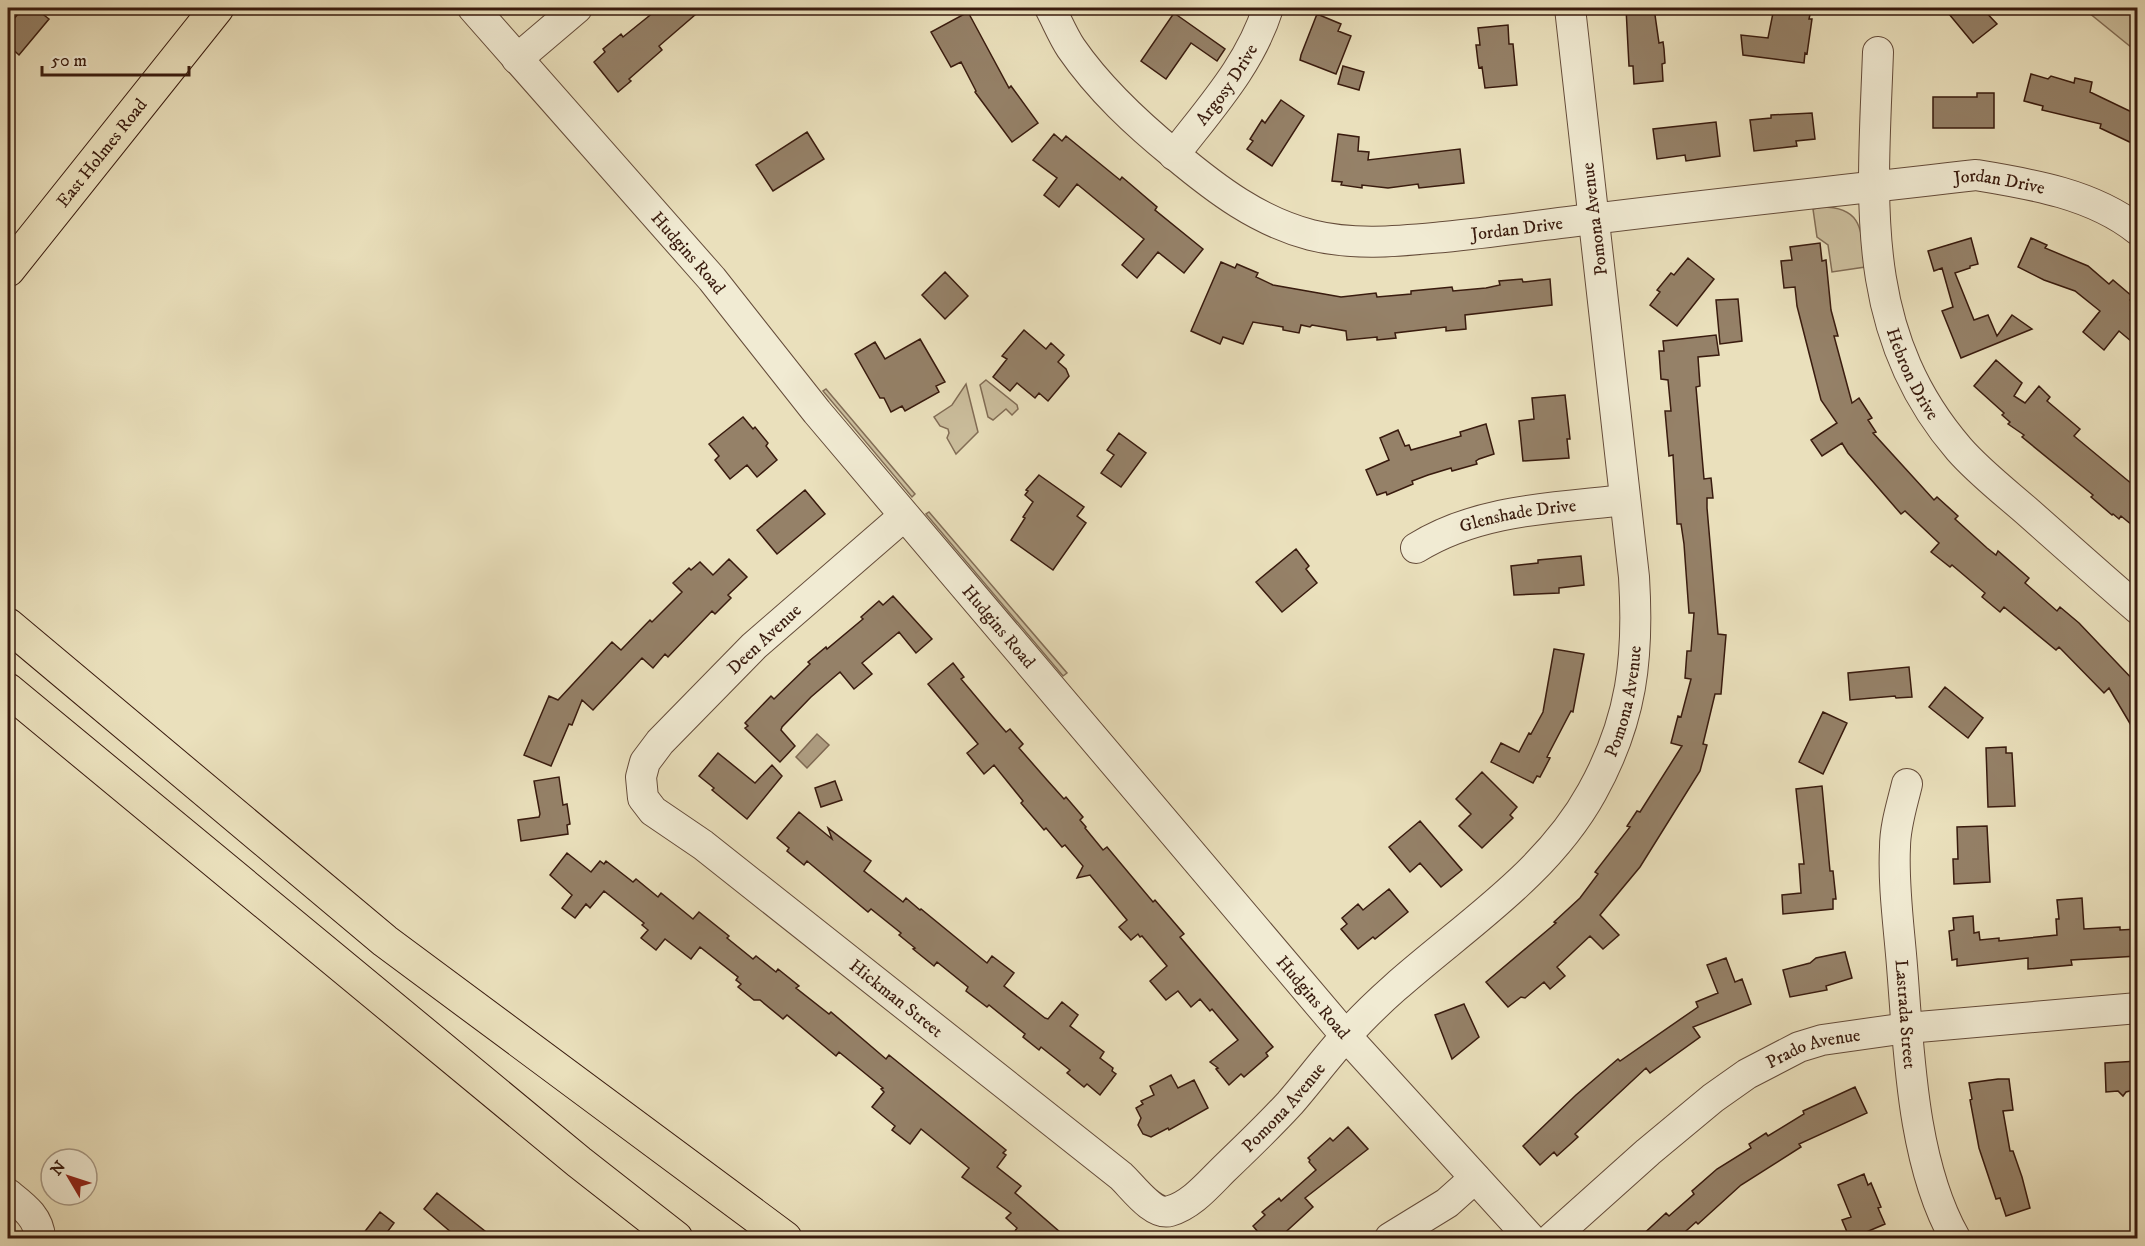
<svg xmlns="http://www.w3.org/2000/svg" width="2145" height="1246" font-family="'IM FELL DW Pica',serif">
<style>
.green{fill:#ccbf9e;stroke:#826d56;stroke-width:1.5}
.water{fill:#ae9d81;stroke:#7f6953;stroke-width:1.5}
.building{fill:#958168;stroke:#391b0e;stroke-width:1.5}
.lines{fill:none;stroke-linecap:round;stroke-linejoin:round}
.minor-casing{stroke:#654c3a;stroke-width:32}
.major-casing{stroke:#391b0e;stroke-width:35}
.highway-casing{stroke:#391b0e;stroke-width:35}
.minor{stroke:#f1ebd3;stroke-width:30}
.major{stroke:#eae0bc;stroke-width:33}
.highway{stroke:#eae0bc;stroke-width:33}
.labels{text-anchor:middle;stroke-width:4.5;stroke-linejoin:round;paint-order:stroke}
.street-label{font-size:18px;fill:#391b0e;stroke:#f1ebd3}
</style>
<rect width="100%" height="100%" fill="#eae0bc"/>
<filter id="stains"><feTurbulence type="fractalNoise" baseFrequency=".00333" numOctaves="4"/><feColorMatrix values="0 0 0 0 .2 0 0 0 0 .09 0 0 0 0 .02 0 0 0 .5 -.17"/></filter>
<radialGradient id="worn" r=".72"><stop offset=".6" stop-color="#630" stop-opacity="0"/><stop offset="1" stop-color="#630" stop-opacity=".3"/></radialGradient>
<path class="green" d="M2083 8H2137V52Z
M1822 207C1865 207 1861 234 1865 267L1832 272 1828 245 1817 237 1813 209Z
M986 380 1017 405 1018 409 1012 415 1006 409 993 420 988 417 980 385Z
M966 384 978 432 956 454 947 438 949 433 948 429 940 426 934 417 952 405Z
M826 389 915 494 912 497 823 391Z
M929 512 1067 673 1063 676 926 514Z"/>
<path class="water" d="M817 734 829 745 807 768 796 757Z"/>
<path class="building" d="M23 8H35L49 19 19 55 8 45V26Z
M659 8H703L659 46 662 50 629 79 631 81 618 92 594 62 605 52 603 49 621 34 623 37Z
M1626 8H1654L1659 43 1663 42 1664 49 1665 63 1662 64 1663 81 1634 84 1633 66H1629Z
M1774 8 1811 10 1809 19H1812L1807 54 1805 53 1804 63 1743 55 1741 35 1768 38Z
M1944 8H1982L1997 24 1973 43Z
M968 12 1009 88 1011 86 1038 123 1012 142 975 92 976 91 961 62 951 67 931 32Z
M1174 13 1225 49 1217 61 1191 43 1166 79 1141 61Z
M1317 14 1341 24 1338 31 1351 36 1336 74 1300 60 1301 55Z
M1508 25 1509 44H1513L1517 85 1485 88 1482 67 1479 68 1478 62 1476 45H1480L1478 28Z
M1343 66 1364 72 1359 90 1338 84Z
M2031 74 2048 79 2051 76 2074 83 2075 78 2092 82 2090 92 2138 115V146L2100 128 2101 124 2042 110 2043 106 2024 101Z
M1977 93H1994V128H1933V97H1977Z
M1281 100 1304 116 1272 166 1247 149 1253 141 1250 139 1262 120 1265 123Z
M1812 113 1815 139 1796 141 1797 146 1754 151 1750 120 1771 118V115Z
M1716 122 1720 156 1686 161 1685 155 1657 159 1653 129Z
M807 132 824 159 773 191 756 165Z
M1054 134 1062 141 1066 136 1120 180 1122 177 1157 207 1155 210 1203 249 1184 273 1158 252 1137 278 1122 265 1144 239 1077 184 1059 207 1044 195 1057 178 1033 160Z
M1338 134 1359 137 1358 151 1369 152 1368 160 1460 149 1464 183 1419 188 1418 184 1388 188 1362 185V188L1341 185 1342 182 1332 181Z
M1971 238 1978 264 1970 266V268L1955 273 1974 320 1988 315 1997 336 2012 315 2032 329 1961 358 1942 311 1953 307 1942 268 1934 271 1928 251Z
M2031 238 2047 245 2045 248 2088 266 2109 284 2113 280 2133 297 2130 300 2138 306V347L2119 331 2104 350 2083 332 2100 311 2075 291 2044 280 2018 267Z
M1820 243 1822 261 1826 260 1831 310 1838 336H1834L1852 403 1859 398 1872 418 1868 420 1876 432 1873 433 1934 500 1937 497 1958 516 1955 519 1987 548 1996 555 1998 551 2029 578 2025 583 2057 611 2060 607 2079 623 2138 685V737L2109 688 2104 693 2059 647 2056 650 2004 607 2000 612 1982 597 1985 593 1952 565 1950 567 1931 552 1939 543 1905 511 1901 514 1848 453 1842 443 1822 456 1811 440 1837 423 1821 400 1797 306 1795 287 1784 288 1781 261 1792 260 1790 247Z
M1688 258 1714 279 1677 326 1650 305 1660 292 1657 290 1671 273 1674 275Z
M1221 262 1235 268 1237 264 1258 273 1256 277 1273 285 1341 297 1376 293 1377 297 1411 294V291L1452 287 1453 291 1486 288 1500 285 1499 281 1522 279 1523 282 1550 279 1552 305 1465 315 1466 329 1446 331V327L1395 333 1396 338 1377 340V337L1347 340 1346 331 1312 325 1310 327 1301 325 1299 333 1283 330V327L1253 322 1243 344 1223 337 1220 344 1191 331Z
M945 272 968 296 945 319 922 295Z
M1738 299 1742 341 1720 344 1716 300Z
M1024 330 1046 349 1051 343 1064 355 1058 362 1066 369 1069 376 1048 401 1039 393 1035 398 1017 383 1010 391 993 377 1007 359 1002 356Z
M1716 335 1719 355 1698 357 1700 386 1696 387 1704 479 1711 478 1713 498H1707V508L1718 634 1726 635 1721 694H1715L1703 744 1707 745 1700 771 1640 867 1600 915 1619 935 1603 949 1590 936 1557 967 1565 976 1550 989 1544 982 1525 998 1521 997 1508 1007 1486 982 1556 923 1554 922 1580 898 1598 874 1595 872 1630 827 1627 826 1637 811 1640 812 1682 746 1671 743 1678 716 1681 717 1691 679 1685 678 1687 651H1691L1694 613H1689L1684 544 1681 524H1677L1673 455 1669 456 1665 411H1671L1668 380 1661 379 1659 351H1664L1663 341Z
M920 339 945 382 936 386 939 392 905 411 902 406 891 412 884 398H880L855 354 875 342 885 359Z
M1996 360 2022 383 2014 396 2025 403 2039 386 2050 397 2047 401 2080 429 2074 436 2138 489V530L2121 516 2119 519 2113 514 2112 515 2091 497 2093 495 2022 437 2024 435 2008 424 2010 422 2002 415 2004 413 1974 386Z
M1565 395 1570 439H1567L1569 458 1523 461 1519 421 1534 419 1532 398Z
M743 417 753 429 755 427 768 443 766 446 777 460 757 477 747 465 730 479 715 460 719 456 709 444Z
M1486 424 1494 454 1479 459 1476 461 1477 464 1452 471 1451 468 1428 475 1412 481 1413 484 1387 495 1386 492 1377 495 1366 470 1389 460 1380 438 1398 430 1405 446 1409 445 1411 450 1461 436 1460 432Z
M1119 433 1146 453 1121 487 1101 473 1114 455 1107 450Z
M1039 475 1084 507 1077 516 1086 523 1053 570 1011 540 1025 518 1023 517 1033 502 1025 495 1028 491 1026 490Z
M805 490 825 514 777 554 757 530Z
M1296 549 1309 566 1306 569 1317 583 1282 612 1256 582Z
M1581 556 1584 585 1559 588V593L1514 595 1511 566 1538 563V560Z
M729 559 747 577 728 595 731 598 715 614 712 611 668 657 665 654 653 668 642 658 593 710 582 700 572 725 569 724 551 766 524 755 549 696 558 700 612 642 621 650 650 620 652 622 682 592 673 583 689 568 691 570 700 562 713 575Z
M893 596 932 639 916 653 899 632 862 663 872 674 854 689 840 672 811 697 782 727 781 730 795 746 780 762 745 728 748 726 745 723 771 696 774 699 810 664 808 662 826 647 827 649 863 619 861 617 879 601 883 605Z
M1554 649 1584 654 1573 712 1571 711 1547 757 1550 758 1540 777 1537 776 1533 783 1491 762 1501 743 1519 752 1529 733 1531 734 1543 712Z
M953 663 964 677 961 679 993 717 1006 732 1010 729 1023 744 1019 748 1047 780 1064 799 1066 797 1083 817 1080 820 1086 827 1085 828 1103 850 1107 847 1153 902 1155 900 1184 934 1180 937 1273 1047 1266 1053 1268 1056 1244 1077 1241 1074 1229 1085 1216 1069 1218 1068 1210 1062 1238 1040 1212 1009 1210 1011 1200 999 1191 1007 1178 991 1166 1000 1150 981 1167 966 1142 936 1140 937 1138 934 1131 940 1119 927 1127 920 1090 875 1077 878 1083 866 1065 845 1062 847 1046 828 1044 830 1021 803 1023 801 994 765 984 774 967 753 978 744 928 684Z
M1909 667 1912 697 1896 698 1895 696 1850 700 1848 673Z
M1945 687 1983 718 1968 738 1929 707Z
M1823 712 1847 723 1823 774 1799 762Z
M2006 747V753H2012L2015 806 1988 807 1986 748Z
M718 753 755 783 772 765 782 776 747 819 712 790 714 788 699 776Z
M1482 772 1517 807 1510 815 1513 818 1482 848 1459 826 1471 814 1456 799Z
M559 777 563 805 567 804 570 824 567 825 568 834 521 841 518 820 539 817 540 814 534 781Z
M835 781 842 800 821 807 815 788Z
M1822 786 1830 871H1833L1836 899H1833V909L1783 914 1782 895 1801 893 1799 864H1804L1796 789Z
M799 812 832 839 828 828 871 861 864 871 903 902 906 898 920 910 921 909 987 963 992 956 1014 973 1004 986 1045 1018 1048 1019 1062 1002 1078 1015 1070 1026 1104 1052 1100 1058 1113 1068 1112 1071 1116 1074 1100 1095 1087 1084 1084 1087 1067 1073 1070 1070 1041 1047 1039 1050 1023 1037 1025 1034 989 1005 987 1007 966 991 968 987 937 962 934 966 913 949 915 948 899 935 901 933 871 909 868 912 807 861 804 865 787 851 789 848 777 838Z
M1420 821 1462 870 1441 887 1420 863 1410 872 1389 847Z
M1987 826 1990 882 1954 884 1953 859H1958L1957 827Z
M567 853 591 872 600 861 604 864 606 861 633 882 636 879 658 897 661 893 693 919 699 912 729 936 727 938 753 959 756 956 776 972 778 969 799 986 796 988 829 1014 831 1012 886 1059 889 1055 1006 1150 1003 1153 1006 1155 997 1167 1021 1186 1015 1193 1068 1239H1024L1015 1231 1017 1228 1006 1218 1011 1213 962 1177 969 1168 921 1129 910 1144 892 1130 895 1126 872 1107 884 1092 881 1089 883 1088 839 1052 836 1056 787 1015 783 1019 760 1000H754L738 987 741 984 736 980 738 977 700 947 691 959 665 939 656 950 641 938 648 930 642 925 644 923 604 891 590 908 586 904 575 918 562 908 572 895 550 875Z
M1389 889 1408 912 1375 939 1373 937 1358 949 1341 929 1347 924 1342 918 1358 904 1363 910Z
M2082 898 2084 929 2120 927V930L2138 929V956L2071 960 2072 965 2028 969V958L1957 966V959L1952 960 1949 931 1954 930 1953 918 1973 916 1974 933 1979 932 1980 940 1999 938V941L2057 935 2056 919H2059L2057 900Z
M1845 952 1852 978 1826 986 1827 990 1790 997 1783 970 1810 963 1816 958Z
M1726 958 1735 982 1742 979 1751 1004 1693 1027 1700 1037 1650 1073 1646 1068 1575 1134 1578 1137 1557 1156 1554 1152 1540 1165 1523 1146 1576 1095 1618 1059 1620 1061 1698 1007 1696 1002 1718 993 1707 965Z
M1464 1004 1479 1037 1452 1059 1435 1015Z
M2138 1061V1089L2126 1092 2123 1096 2118 1091 2106 1092 2105 1063Z
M1171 1075 1178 1088 1194 1080 1208 1108 1169 1130 1168 1128 1151 1137 1143 1134 1138 1125 1141 1118 1136 1108 1143 1104 1141 1101 1154 1095 1150 1086Z
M1998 1079H2009L2013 1110 2003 1111 2010 1151H2013L2022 1177 2030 1208 2006 1216 2000 1198 1996 1199 1979 1148 1970 1100 1972 1099 1969 1083Z
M1855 1087 1867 1113 1799 1144 1801 1147 1741 1185 1698 1224 1696 1222 1677 1239H1638L1666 1213 1669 1216 1694 1194 1692 1191 1717 1169 1751 1148 1749 1144 1766 1133 1768 1136 1804 1114 1803 1111Z
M1348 1127 1368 1149 1305 1198 1313 1207 1278 1239H1264L1253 1226 1265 1215 1262 1212 1279 1198 1281 1201 1316 1170 1309 1162 1310 1160 1308 1158 1330 1138 1333 1141Z
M1864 1174 1868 1185 1871 1183 1881 1207 1878 1208 1885 1224 1850 1239 1842 1220 1851 1217 1838 1185Z
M437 1193 495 1239H459L424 1209Z
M380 1212 394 1223 382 1239H359Z"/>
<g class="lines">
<g class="minor-casing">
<g id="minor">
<path id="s1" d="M473 8 712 279 817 412 1346 1036 1530 1238"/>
<path id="s2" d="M1050 8C1057 21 1063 36 1071 48 1100 90 1137 124 1175 155 1217 190 1258 221 1311 235 1355 246 1400 241 1444 237 1494 232 1543 225 1592 219 1720 203 1848 190 1976 175 2031 184 2093 194 2138 230"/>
<path id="s3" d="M1878 52C1873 196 1857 331 1959 449 1979 472 2005 492 2029 513 2065 545 2101 577 2138 609"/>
<path d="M517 59 577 8"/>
<path id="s4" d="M1174 155C1210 108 1250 65 1268 8"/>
<path id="s5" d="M904 516 754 646 660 742 645 762 641 777 643 798 653 811 703 845 1121 1176C1132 1186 1153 1216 1170 1211 1191 1205 1207 1186 1223 1170 1246 1148 1269 1126 1290 1103 1309 1081 1326 1058 1345 1037 1421 950 1536 894 1592 792 1632 720 1639 658 1634 577L1570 8"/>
<path id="s6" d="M1416 548C1479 509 1554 508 1625 500"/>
<path id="s7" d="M1907 784C1902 805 1895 826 1895 847 1893 886 1899 927 1902 966 1909 1052 1912 1162 1955 1238"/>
<path d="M8 1194C23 1206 39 1217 40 1238"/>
<path d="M1390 1238 1447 1203 1475 1178"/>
<path id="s8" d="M1552 1238 1648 1152 1713 1098 1747 1074 1799 1047 1822 1040 1907 1028 2138 1008"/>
</g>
</g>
<g class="major-casing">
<g id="major">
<path id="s9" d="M8 270 217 8"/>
</g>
</g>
<g class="highway-casing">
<path id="highway" d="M8 625 385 941 785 1238
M8 690 579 1162 676 1238"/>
</g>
<use href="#minor" class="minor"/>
<use href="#major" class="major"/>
<use href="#highway" class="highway"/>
</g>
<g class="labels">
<g class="street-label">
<text dy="6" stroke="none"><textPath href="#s4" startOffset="88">Argosy Drive</textPath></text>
<text dy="6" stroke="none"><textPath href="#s9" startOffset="150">East Holmes Road</textPath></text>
<text dy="6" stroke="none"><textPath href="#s2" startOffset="1047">Jordan Drive</textPath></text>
<text transform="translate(1594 219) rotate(-97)" y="6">Pomona Avenue</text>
<text dy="6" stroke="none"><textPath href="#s2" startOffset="561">Jordan Drive</textPath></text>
<text dy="6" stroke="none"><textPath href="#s1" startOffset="326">Hudgins Road</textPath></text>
<text dy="6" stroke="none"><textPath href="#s3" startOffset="328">Hebron Drive</textPath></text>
<text dy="6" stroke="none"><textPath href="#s6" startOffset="108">Glenshade Drive</textPath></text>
<text dy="6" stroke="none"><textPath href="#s1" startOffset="812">Hudgins Road</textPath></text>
<text transform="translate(764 639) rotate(-43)" y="6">Deen Avenue</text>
<text dy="6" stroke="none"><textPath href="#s5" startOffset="1762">Pomona Avenue</textPath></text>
<text dy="6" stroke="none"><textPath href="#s1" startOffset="1298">Hudgins Road</textPath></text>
<text dy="6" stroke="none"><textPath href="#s5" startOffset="718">Hickman Street</textPath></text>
<text dy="6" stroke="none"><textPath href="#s7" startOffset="232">Lastrada Street</textPath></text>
<text dy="6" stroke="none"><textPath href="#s8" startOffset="327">Prado Avenue</textPath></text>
<text dy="6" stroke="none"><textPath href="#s5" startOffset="1222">Pomona Avenue</textPath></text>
</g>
</g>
<rect width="2145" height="1246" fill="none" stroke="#eae0bc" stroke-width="30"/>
<rect x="9" y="9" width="2127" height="1228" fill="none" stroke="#391b0e" stroke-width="3"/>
<rect x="15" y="15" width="2115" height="1216" fill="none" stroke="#391b0e" stroke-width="1.5"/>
<g transform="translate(69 1177) rotate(309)"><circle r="28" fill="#f1ebd3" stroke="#a79884" stroke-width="1.5"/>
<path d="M0-4.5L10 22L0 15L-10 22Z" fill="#8f2418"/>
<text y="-9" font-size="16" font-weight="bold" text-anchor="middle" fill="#391b0e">N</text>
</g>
<path d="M42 66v9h147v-9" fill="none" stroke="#391b0e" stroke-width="3"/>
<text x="51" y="66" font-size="18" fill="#391b0e" stroke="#f1ebd3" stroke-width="4.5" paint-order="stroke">50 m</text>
<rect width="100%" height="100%" filter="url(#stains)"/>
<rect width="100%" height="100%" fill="url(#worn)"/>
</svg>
